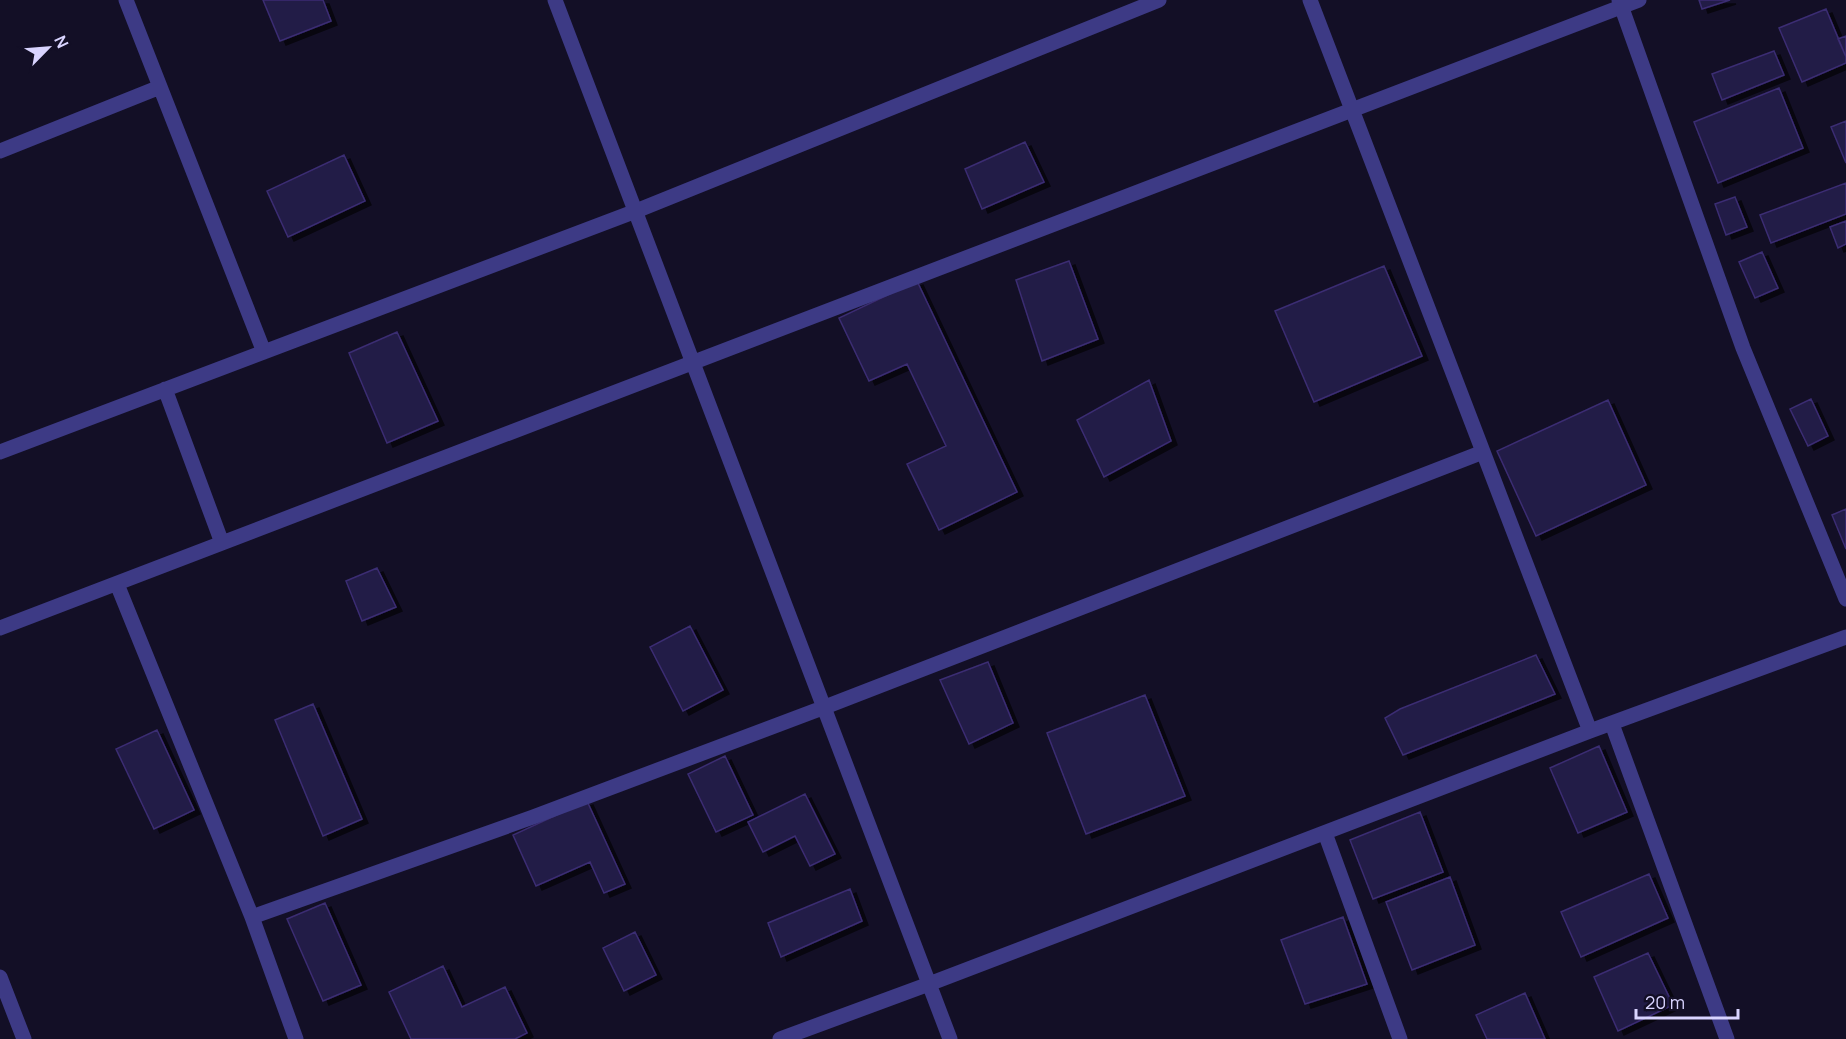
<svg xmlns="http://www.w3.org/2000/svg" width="1846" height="1039" font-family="Manrope,sans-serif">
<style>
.building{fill:#241b47;stroke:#3b2d73;stroke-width:1.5;filter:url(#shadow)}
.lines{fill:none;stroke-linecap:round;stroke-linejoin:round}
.minor{stroke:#3d3a85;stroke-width:15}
</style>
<defs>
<filter id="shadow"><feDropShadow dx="6" dy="4" stdDeviation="0" flood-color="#0009"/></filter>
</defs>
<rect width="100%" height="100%" fill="#130f26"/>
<path class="building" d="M263 0H323L331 21 280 41Z
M1699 0H1730L1702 9Z
M1826 9 1846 57V63L1802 82 1779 28Z
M1846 36V57L1838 39Z
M1774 51 1784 75 1722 100 1712 74Z
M1779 88 1803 148 1718 183 1694 122Z
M1846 121V163L1831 127Z
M1025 142 1044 182 982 209 965 169Z
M344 155 365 201 288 237 267 191Z
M1846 183V214L1771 243 1760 215Z
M1735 197 1747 227 1726 235 1715 204Z
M1846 221V244L1838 248 1830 227Z
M1762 252 1778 288 1755 298 1739 262Z
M1069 261 1098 339 1042 361 1016 280Z
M1384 266 1422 356 1314 402 1275 311Z
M917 281 1017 492 939 530 907 464 946 446 907 364 869 381 839 318Z
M397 332 438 421 387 443 349 353Z
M1149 380 1171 441 1104 477 1077 420Z
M1811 399 1828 436 1808 446 1790 409Z
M1608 400 1646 485 1536 536 1497 451Z
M1846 509V549L1832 515Z
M377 568 396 607 362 621 346 581Z
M690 626 723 690 683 711 650 647Z
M1536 655 1555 694 1403 755 1385 718 1400 709Z
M988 662 1013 723 969 744 940 680Z
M1145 695 1185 796 1086 834 1047 733Z
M313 704 362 819 323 836 275 720Z
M157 730 194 810 154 829 116 749Z
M1599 746 1627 812 1578 833 1550 768Z
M725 756 753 815 716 832 688 774Z
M805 794 835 854 810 866 795 836 763 852 748 822Z
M587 801 625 884 604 893 590 862 536 886 513 835Z
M1420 812 1443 872 1373 899 1350 840Z
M1649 874 1668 918 1581 957 1561 912Z
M1450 877 1475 945 1412 970 1386 902Z
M850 889 862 921 781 957 768 923Z
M325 903 361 985 323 1001 287 919Z
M1343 917 1367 984 1305 1004 1281 940Z
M635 932 656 975 624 991 603 948Z
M1648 953 1673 1005 1618 1031 1594 977Z
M443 966 462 1007 505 987 527 1033 515 1039H411L389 992Z
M1525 993 1545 1039H1487L1476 1015Z"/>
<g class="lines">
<path class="minor" d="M126 0 264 352
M555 0 950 1039
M1310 0 1590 731
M1619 0 1743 348 1846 599
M0 151 160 87
M165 389 222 543
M0 452 636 211 1159 0
M117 584 252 917 296 1039
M0 628 1639 0
M1612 724 1727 1039
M1325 833 1400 1039
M252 917 533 817 825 707 1483 452
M0 977 24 1039
M780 1039 929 984 1590 731 1846 637"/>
</g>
<g transform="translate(48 48) rotate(65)" stroke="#130f26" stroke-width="4.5" paint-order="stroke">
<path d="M0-4.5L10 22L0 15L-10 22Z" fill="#d9d4ff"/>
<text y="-9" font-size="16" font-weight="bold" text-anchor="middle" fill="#d9d4ff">N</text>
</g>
<path d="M1636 1009v9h102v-9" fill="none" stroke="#d9d4ff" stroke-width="3"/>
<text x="1645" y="1009" font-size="18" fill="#d9d4ff" stroke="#130f26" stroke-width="4.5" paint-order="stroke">20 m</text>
</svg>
